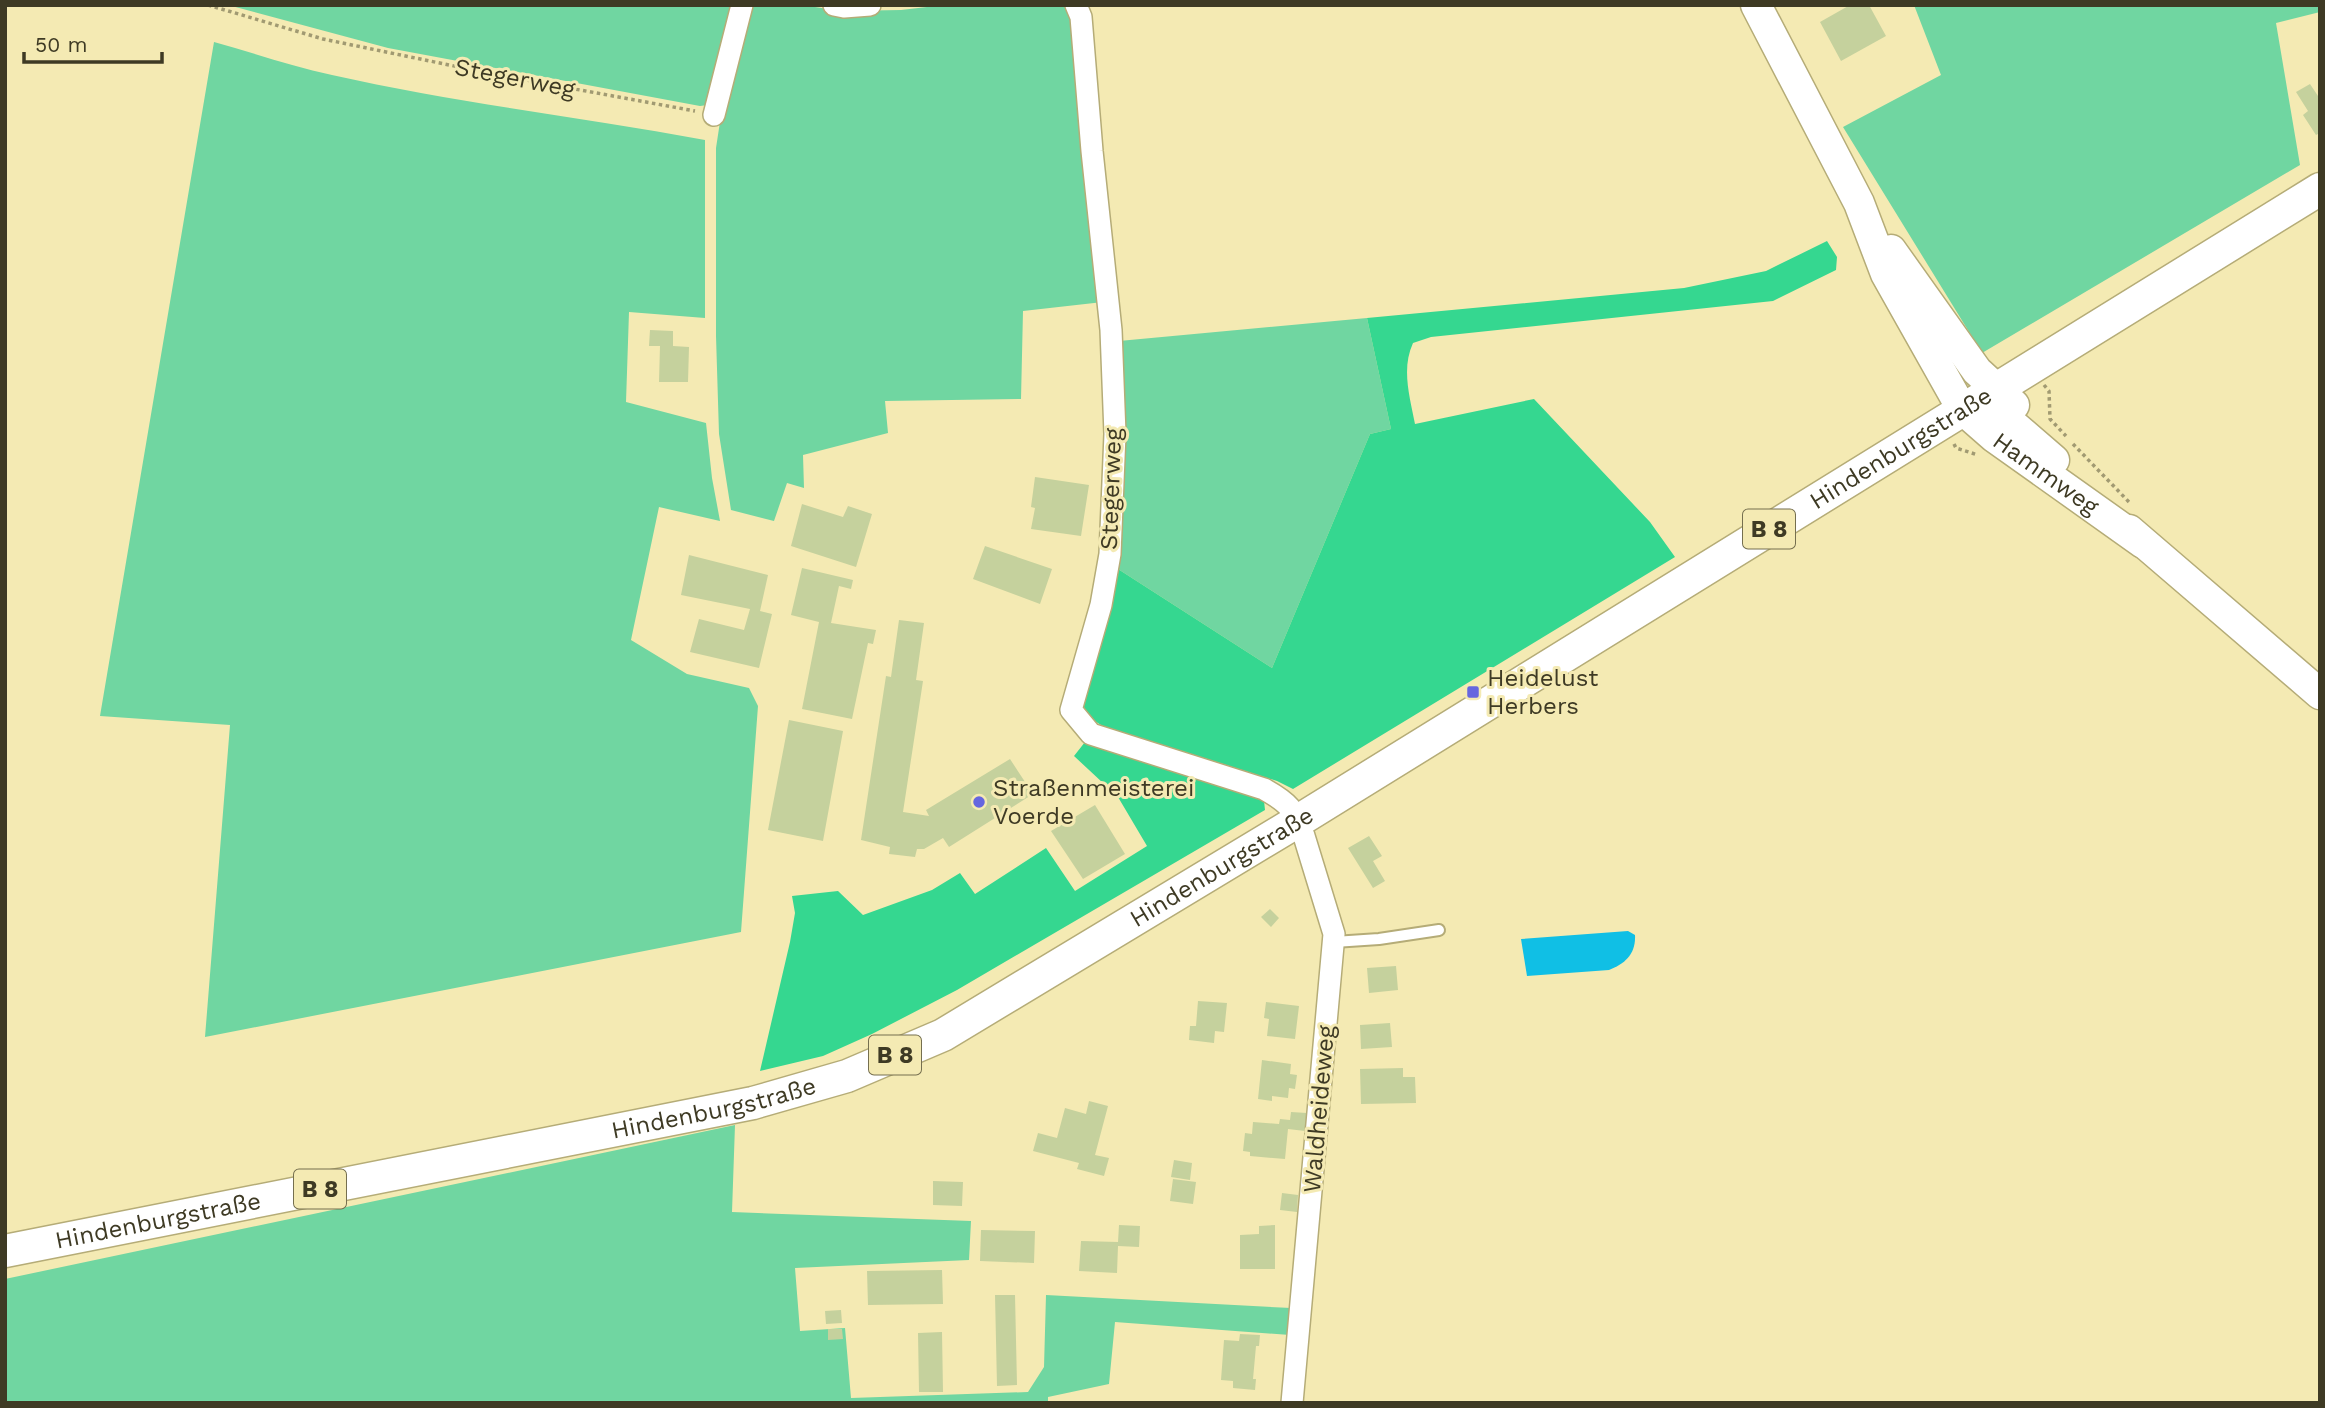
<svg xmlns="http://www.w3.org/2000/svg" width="2325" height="1408" font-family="'Work Sans',sans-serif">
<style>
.green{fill:#70d6a1}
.forest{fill:#35d790}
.water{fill:#10bfe5}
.building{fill:#c5d19d}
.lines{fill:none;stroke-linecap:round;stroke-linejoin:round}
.service-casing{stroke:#b5ac77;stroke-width:14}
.minor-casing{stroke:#b5ac77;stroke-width:24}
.secondary-casing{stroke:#b5ac77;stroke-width:33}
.primary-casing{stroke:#b5ac77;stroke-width:35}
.path{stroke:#a19a72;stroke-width:3.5;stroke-dasharray:3.5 3.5;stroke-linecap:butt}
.service{stroke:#fff;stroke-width:10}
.minor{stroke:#fff;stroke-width:21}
.secondary{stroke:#fff;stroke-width:30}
.primary{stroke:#fff;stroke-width:32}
.poi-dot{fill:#6666df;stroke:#f4eab3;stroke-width:2.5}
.labels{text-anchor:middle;stroke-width:6;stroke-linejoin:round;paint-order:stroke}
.shield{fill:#f4eab3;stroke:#756f4f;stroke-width:2}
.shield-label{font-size:23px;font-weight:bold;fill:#3e3a24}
.street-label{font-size:24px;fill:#3e3a24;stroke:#f4eab3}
.poi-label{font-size:24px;fill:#3e3a24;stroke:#f4eab3;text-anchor:start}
</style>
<rect width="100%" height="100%" fill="#f4eab3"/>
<path class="green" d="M228 5H736L708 105 700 106 388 48Z
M749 5H802L841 11 901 10 944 5H1068L1073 18 1103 302 1023 311 1021 399 885 401 888 433 803 455 804 488 787 483 774 521 731 510 719 434 716 336V148L727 76Z
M1914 5H2320V12L2276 23 2300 165 1982 353 1843 127 1941 75Z
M214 42C254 53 293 67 332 75 456 103 581 117 705 140V318L629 312 626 402 706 423 712 478 720 521 659 507 631 640 687 674 749 688 758 706 741 932 205 1037 230 725 100 716Z
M1367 318 1391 429 1370 434 1272 668 1118 569 1119 341Z
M735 1125 732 1212 971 1221 969 1260 795 1268 800 1331 845 1328 851 1398 1028 1392 1044 1367 1046 1295 1291 1308 1290 1335 1115 1322 1109 1384 1048 1397V1403H5V1279Z"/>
<path class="forest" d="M1827 241 1837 257 1836 270 1773 301 1431 337 1413 343C1401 369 1410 397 1415 424L1534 399 1650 522 1675 557 1293 789 1277 781 1105 727C1091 720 1086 714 1081 700L1118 569 1272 668 1370 434 1391 429 1367 318 1684 288 1766 271Z
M1085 742 1258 797 1264 801 1265 810 957 990 872 1034 823 1056 760 1071 790 942 795 913 792 896 838 891 863 915 932 890 960 873 975 894 1046 848 1075 891 1147 846 1118 797 1074 756Z"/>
<path class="water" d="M1628 931 1635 935C1636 954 1625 964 1609 970L1527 976 1521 939Z"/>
<path class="building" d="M1850 5H1869L1886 36 1841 61 1820 22Z
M2310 84 2320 99V133L2316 135 2303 115 2308 111 2296 92Z
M650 330 673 331V346L689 347 688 382H659L660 346H649Z
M1035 477 1089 485 1081 536 1031 529 1035 508 1031 507Z
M802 504 843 517 848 506 872 514 856 567 791 546Z
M985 546 1052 569 1040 604 973 579Z
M689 555 768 575 760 611 772 614 759 668 690 652 699 619 744 630 750 609 681 595Z
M802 568 853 580 851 589 839 586 831 623 876 630 873 644 868 643 852 719 802 709 819 622 791 615Z
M899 620 924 623 916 680 923 681 903 812 929 816 926 810 1010 759 1033 794 949 847 943 838 924 849H917L915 857 889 854 890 847 861 840 886 676 891 677Z
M789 720 843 731 823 841 768 830Z
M1095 805 1125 854 1083 879 1051 831Z
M1369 836 1382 856 1373 861 1385 881 1373 888 1348 848Z
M1270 909 1279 918 1271 927 1261 917Z
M1396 966 1398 990 1369 993 1367 968Z
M1198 1001 1227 1003 1224 1032 1215 1031 1214 1043 1189 1040 1190 1026H1196Z
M1266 1002 1299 1006 1295 1039 1267 1036 1269 1019 1264 1018Z
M1390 1023 1392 1047 1361 1049 1360 1025Z
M1262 1060 1291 1064 1290 1074 1297 1075 1295 1089 1289 1088 1288 1098 1272 1096V1101L1258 1099Z
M1403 1068V1077H1415L1416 1103 1361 1104 1360 1069Z
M1089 1101 1108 1106 1095 1155 1109 1158 1104 1176 1077 1169 1079 1163 1033 1151 1038 1133 1057 1138 1065 1108 1086 1114Z
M1291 1112 1307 1113 1305 1131 1288 1129 1285 1159 1250 1156V1152L1243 1151 1245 1133 1252 1134 1253 1122 1279 1124 1280 1119 1290 1120Z
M1174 1160 1192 1163 1190 1180 1171 1177Z
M1173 1179 1196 1182 1193 1204 1170 1201Z
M933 1181 963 1182 962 1206 933 1205Z
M1282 1193 1298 1195 1297 1212 1280 1210Z
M1119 1225 1140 1226 1139 1247 1118 1246 1117 1273 1079 1271 1081 1241 1118 1242Z
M1275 1225V1269H1240V1235L1259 1234V1226Z
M981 1230 1035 1231 1034 1263 980 1261Z
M942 1270 943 1304 868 1305 867 1271Z
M995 1295H1015L1017 1385 997 1386Z
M841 1310 842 1323 826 1324 825 1311Z
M828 1329H842L843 1339 828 1340Z
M942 1332 943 1392H919L918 1333Z
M1240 1334 1260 1335 1259 1346H1256L1253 1379H1256L1255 1390 1233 1388V1381L1221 1380 1224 1340 1239 1341Z"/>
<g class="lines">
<g class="service-casing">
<path id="service" d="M1334 942 1379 939 1439 930"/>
</g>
<g class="minor-casing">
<path id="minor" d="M834 5 844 7 870 5
M1076 5 1081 17 1092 151 1111 330 1115 434 1110 554 1101 605 1071 710 1091 734 1264 789C1289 803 1294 809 1304 836L1334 934 1292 1403
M714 115 742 5"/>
</g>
<g class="secondary-casing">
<g id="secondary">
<path id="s1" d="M1756 5 1859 203 1886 274 1962 409 1994 437 2143 543"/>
<path d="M1891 250 1977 371 2014 405"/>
<path d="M1982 398 2054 460"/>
<path d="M2129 530 2320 694"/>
</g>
</g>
<g class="primary-casing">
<g id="primary">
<path id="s2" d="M5 1251 753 1103 847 1076 943 1035 1298 821 2320 189"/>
</g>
</g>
<path class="path" d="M208 5 323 39 493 74 695 111
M2044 385 2049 391 2050 419 2066 436
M1954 444 1956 448 1978 455
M2073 444 2129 502"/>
<use href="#service" class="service"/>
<use href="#minor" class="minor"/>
<use href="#secondary" class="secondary"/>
<use href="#primary" class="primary"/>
</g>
<g class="poi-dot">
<rect x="1466" y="685" width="14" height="14" rx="3.5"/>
<circle cx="979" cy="802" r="7"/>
</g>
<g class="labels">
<g class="shield">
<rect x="1743" y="509.5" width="52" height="39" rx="5"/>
<rect x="869" y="1035.5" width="52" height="39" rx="5"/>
<rect x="294" y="1169.5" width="52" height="39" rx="5"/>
</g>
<g class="shield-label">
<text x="1769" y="537">B 8</text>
<text x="895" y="1063">B 8</text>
<text x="320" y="1197">B 8</text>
</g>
<g class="street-label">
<text transform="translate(515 78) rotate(11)" y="8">Stegerweg</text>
<text dy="8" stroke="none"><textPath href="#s2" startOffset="2088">Hindenburgstraße</textPath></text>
<text dy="8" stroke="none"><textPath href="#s1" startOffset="560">Hammweg</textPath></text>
<text transform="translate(1111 489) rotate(-88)" y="8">Stegerweg</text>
<text dy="8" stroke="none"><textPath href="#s2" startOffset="1290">Hindenburgstraße</textPath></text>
<text dy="8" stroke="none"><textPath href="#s2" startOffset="723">Hindenburgstraße</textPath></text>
<text transform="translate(1319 1109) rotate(-85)" y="8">Waldheideweg</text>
<text dy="8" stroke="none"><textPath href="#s2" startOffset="156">Hindenburgstraße</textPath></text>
</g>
<g class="poi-label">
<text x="1487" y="686">Heidelust<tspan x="1487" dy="28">Herbers</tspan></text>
<text x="993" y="796">Straßenmeisterei<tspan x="993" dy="28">Voerde</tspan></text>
</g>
</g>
<rect width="2325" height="1408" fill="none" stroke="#3e3a24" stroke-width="14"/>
<path d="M24 52v10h138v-10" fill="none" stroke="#3e3a24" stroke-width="3.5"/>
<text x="35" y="52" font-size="21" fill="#3e3a24" stroke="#f4eab3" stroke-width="5" paint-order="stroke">50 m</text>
</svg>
